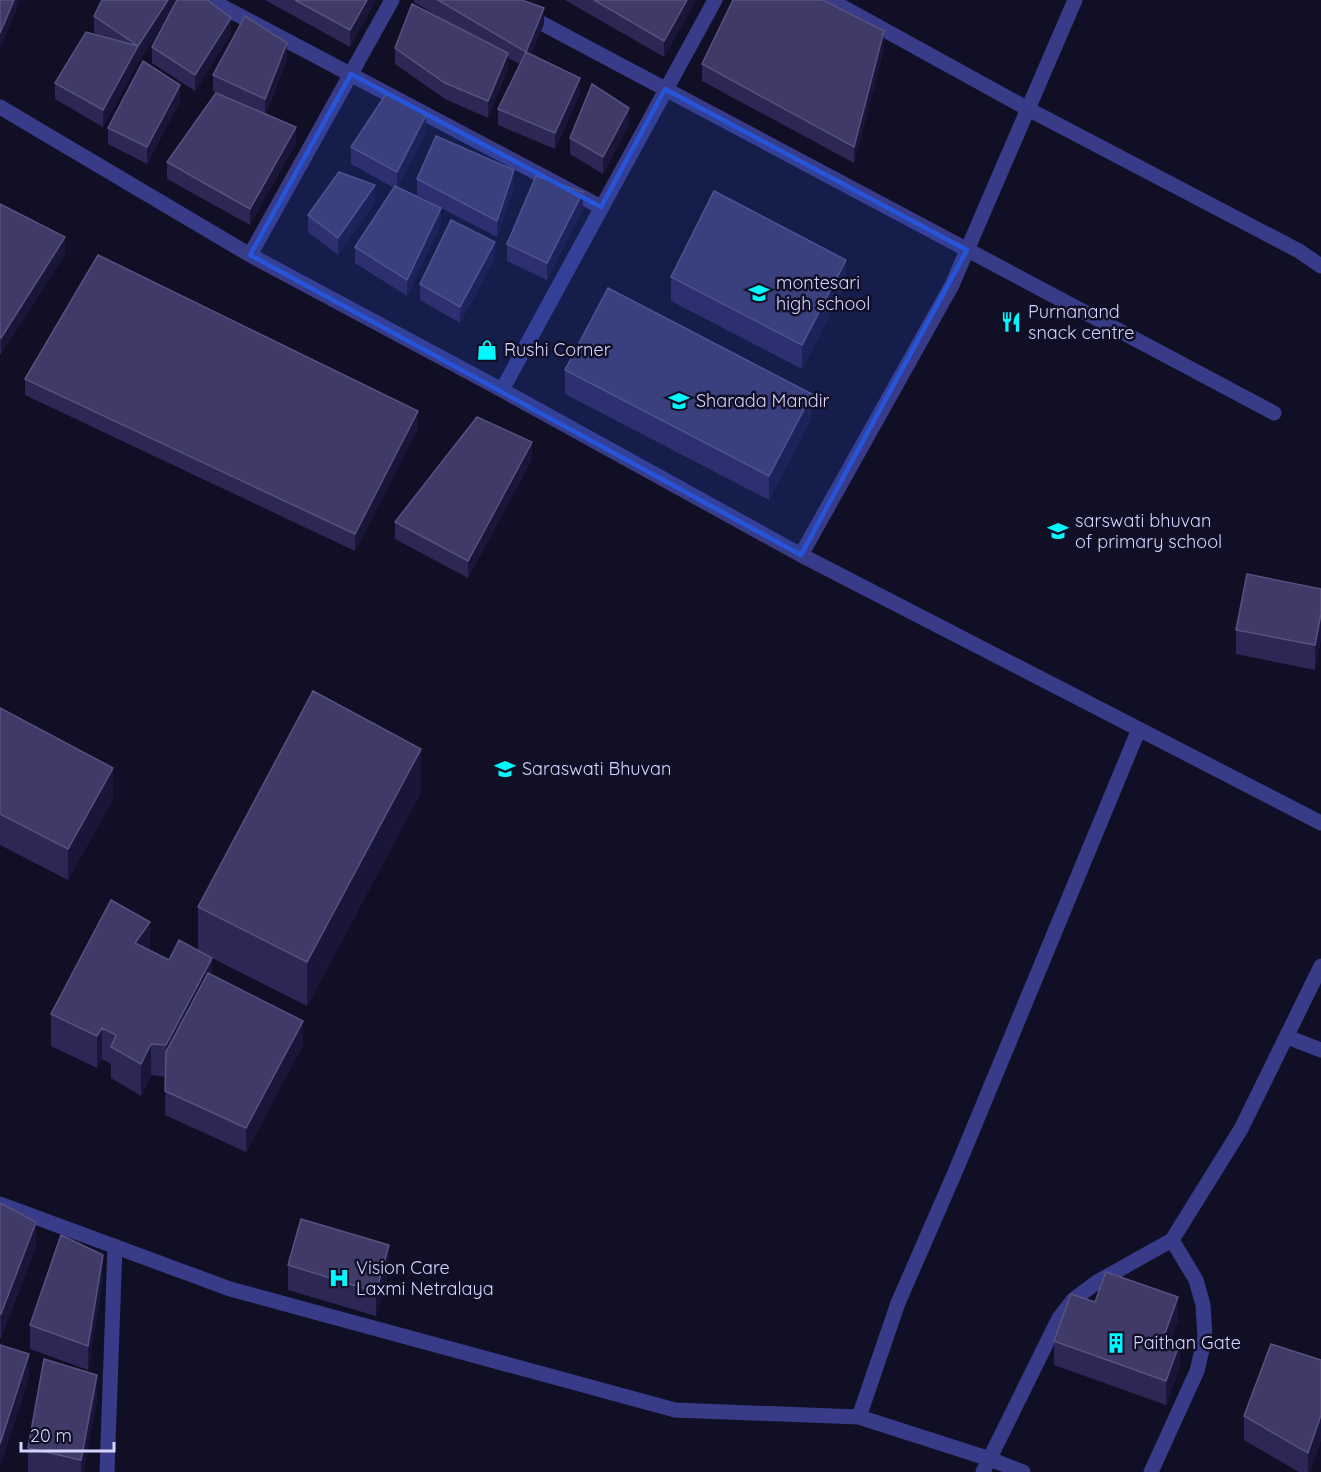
<svg xmlns="http://www.w3.org/2000/svg" width="1321" height="1472" font-family="Quicksand,sans-serif">
<style>
.lines{fill:none;stroke-linecap:round;stroke-linejoin:round}
.minor{stroke:#383b87;stroke-width:15}
.wall{fill:#2d2755}
.shaded-wall{fill:#1a163a}
.building{fill:#3f3a67;stroke:#57527f;stroke-width:1.5}
.marked{fill:#2655da;fill-opacity:0.2;stroke:#2655da;stroke-width:4.5;stroke-linejoin:round}
.labels{text-anchor:middle;stroke-width:5;stroke-linejoin:round;paint-order:stroke}
.poi-label{font-size:18px;fill:#d6d4ff;stroke:#110f26;text-anchor:start}
</style>
<rect width="100%" height="100%" fill="#110f26"/>
<g class="lines">
<path class="minor" d="M210 0 601 207
M498 0 1274 413
M830 0 1028 109 1299 251 1321 266
M0 107 250 255 502 390 801 555 1321 823
M250 255 392 0
M502 390 715 0
M801 555 952 285 1075 0
M1287 1037 1321 1050
M0 1204 230 1289 675 1410 859 1417 990 1459 1023 1472
M859 1417 898 1303 956 1170 1139 729
M107 1472 115 1246
M983 1472 1059 1318 1073 1300 1097 1282 1172 1240 1241 1129 1321 966
M1151 1472 1197 1371 1205 1337 1203 1305 1196 1280 1172 1240"/>
</g>
<path class="wall" d="M175 0V3L231 34 195 91 152 63V47L168 16 138 63 103 127 55 99V83L99 36 94 32V16Z
M265 0H375V2L350 47Z
M414 0H522L544 24 531 54 580 94 555 149 498 125V109L520 64 508 58V69L488 118 445 99 395 64V48L449 23 414 2Z
M565 0H696L664 57Z
M884 48 854 163 702 81V64Z
M287 59 266 114 296 143 250 225 167 179V162L225 97 213 91V75Z
M180 101 147 164 108 144V128Z
M629 124 603 174 570 154V138Z
M426 132 398 187 440 207 417 195V179L514 186 497 237 441 208V224L407 296 355 263V247L394 188 351 164V147Z
M375 202 338 255 308 232V215Z
M0 204 65 254 1 354H0Z
M583 209 547 280 507 261V244Z
M495 258 460 323 420 300V284Z
M671 277 846 284 802 369 671 301Z
M565 370 812 418 769 500 565 394Z
M25 379 418 428 355 551 25 395Z
M532 459 468 578 395 539V522Z
M1321 589V638L1315 670 1236 654V630Z
M0 708 113 799 68 880 0 845Z
M421 792 307 1006 206 955 212 975 303 1045 246 1152 165 1115 166 1077 151 1075 141 1096 111 1078V1064L102 1059 97 1068 51 1046V1014L150 951 169 960 198 951V907Z
M0 1203 36 1247 1 1338H0Z
M288 1265 389 1269 376 1316 288 1290Z
M103 1279 88 1370 30 1349V1325Z
M1095 1302 1178 1321 1171 1339 1180 1366 1166 1405 1054 1365V1341Z
M1321 1360V1439L1310 1472H1299L1244 1440V1416Z
M97 1399 83 1472H28V1448Z"/>
<path class="shaded-wall" d="M14 0H20V1L0 49V33Z
M168 0H175V6L138 63 103 127V110L138 46Z
M367 0H375V2L350 47V30Z
M687 0H696L664 57V41Z
M544 8V24L526 68V52Z
M231 18V34L195 91V75Z
M884 31V48L854 163V147Z
M287 43V59L265 116V99Z
M508 53V69L488 118V101Z
M580 78V94L555 149V133Z
M180 85V101L147 164V147Z
M629 108V124L603 174V157Z
M426 115V132L397 189V172Z
M296 127V143L250 225V209Z
M514 170V186L497 237V221Z
M375 185V202L338 255V238Z
M583 192V209L547 280V263Z
M441 208V224L407 296V280Z
M65 237V254L1 354V338Z
M495 242V258L460 323V307Z
M846 260V284L802 369V345Z
M812 394V418L769 500V476Z
M418 411V428L355 551V534Z
M532 442V459L468 578V561Z
M1321 614V638L1315 670V645Z
M421 749V792L307 1006V962Z
M113 768V799L68 880V849Z
M150 922V953L135 943Z
M212 958V990L166 1077V1045Z
M303 1021V1045L246 1152V1128Z
M102 1028V1059L97 1068V1036Z
M151 1044V1075L141 1096V1064Z
M36 1222V1247L1 1338V1314Z
M389 1245V1269L376 1316V1292Z
M103 1255V1279L88 1370V1346Z
M1178 1297V1321L1164 1361V1336Z
M1180 1342V1366L1166 1405V1381Z
M29 1354V1378L0 1468V1444Z
M97 1375V1399L83 1472H81V1460Z
M1321 1415V1439L1310 1472H1308V1453Z"/>
<path class="building" d="M0 0H14L0 33Z
M102 0H168L138 46 103 110 55 83 86 32 138 46 94 16Z
M177 0H207L231 18 195 75 152 47Z
M295 0H367L350 30Z
M438 0H522L544 8 526 52Z
M594 0H687L664 41Z
M733 0H823L884 31 854 147 702 64Z
M412 4 508 53 488 101 445 83 395 48Z
M245 16 287 43 265 99 213 75Z
M526 52 580 78 555 133 498 109Z
M143 61 180 85 147 147 108 128Z
M592 84 629 108 603 157 570 138Z
M216 93 296 127 250 209 167 162Z
M386 94 426 115 397 172 351 147Z
M436 136 514 170 497 221 417 179Z
M339 172 375 185 338 238 308 215Z
M536 176 583 192 547 263 507 244Z
M395 186 441 208 407 280 355 247Z
M714 191 846 260 802 345 671 277Z
M0 204 65 237 1 338 0 337Z
M451 220 495 242 460 307 420 284Z
M98 255 418 411 355 534 25 379Z
M608 288 812 394 769 476 565 370Z
M477 417 532 442 468 561 395 522Z
M1247 574 1321 589V614L1315 645 1236 630Z
M313 691 421 749 307 962 198 907Z
M0 708 113 768 68 849 0 814Z
M111 900 150 922 135 943 169 960 179 940 212 958 166 1045 151 1044 141 1064 111 1047 116 1035 102 1028 97 1036 51 1014Z
M208 973 303 1021 246 1128 165 1091 166 1052Z
M0 1203 36 1222 1 1314H0Z
M301 1219 389 1245 376 1292 288 1265Z
M61 1235 103 1255 88 1346 30 1325Z
M1106 1272 1178 1297 1164 1336 1180 1342 1166 1381 1054 1341 1071 1294 1095 1302Z
M1271 1344 1321 1360V1415L1308 1453 1244 1416Z
M0 1345 29 1354 0 1444Z
M44 1359 97 1375 81 1460 28 1448Z"/>
<path class="marked" d="M351 74 601 207 665 89 967 250 801 555 250 255Z"/>
<defs>
<g id="school-bare" transform="scale(1.62)"><path d="M0-5L7-2L0 1L-7-2ZM-4 1L0 2.5L4 1V4Q0 6-4 4Z" fill="#00f9ff" stroke="#110f26" stroke-width="2.5" paint-order="stroke"/></g>
<g id="restaurant-bare" transform="scale(1.62)"><path d="M-5-6h1v4h1v-4h1v4h1v-4h1v5L-1.5 .5V6h-2V.5L-5-1ZM5-6V6H3V1.5H1.5Q1.5-4 5-6Z" fill="#00f9ff" stroke="#110f26" stroke-width="2.5" paint-order="stroke"/></g>
<g id="shop-bare" transform="scale(1.62)"><path d="M-5-2.5h2.3a2.7 3.5 0 0 1 5.4 0H5L5.5 6h-11ZM-1.5-2.5h3a1.5 2.3 0 0 0-3 0Z" fill="#00f9ff" stroke="#110f26" stroke-width="2.5" paint-order="stroke"/></g>
<g id="hospital-bare" transform="scale(1.62)"><path d="M-5-5h3v3.5h4V-5h3V5h-3V1.5h-4V5h-3Z" fill="#00f9ff" stroke="#110f26" stroke-width="2.5" paint-order="stroke"/></g>
<g id="building-bare" transform="scale(1.62)"><path d="M-4-6H4V6H1V3H-1V6H-4ZM-2.5-4.3h1.7v1.8h-1.7ZM.8-4.3h1.7v1.8H.8ZM-2.5-1h1.7V.8h-1.7ZM.8-1h1.7V.8H.8Z" fill="#00f9ff" stroke="#110f26" stroke-width="2.5" paint-order="stroke"/></g>
</defs>
<g fill-rule="evenodd">
<use href="#school-bare" x="759" y="293"/>
<use href="#restaurant-bare" x="1011" y="322"/>
<use href="#shop-bare" x="487" y="350"/>
<use href="#school-bare" x="679" y="401"/>
<use href="#school-bare" x="1058" y="531"/>
<use href="#school-bare" x="505" y="769"/>
<use href="#hospital-bare" x="339" y="1278"/>
<use href="#building-bare" x="1116" y="1343"/>
</g>
<g class="labels">
<g class="poi-label">
<text x="776" y="289">montesari<tspan x="776" dy="21">high school</tspan></text>
<text x="1028" y="318">Purnanand<tspan x="1028" dy="21">snack centre</tspan></text>
<text x="504" y="356">Rushi Corner</text>
<text x="696" y="407">Sharada Mandir</text>
<text x="1075" y="527">sarswati bhuvan<tspan x="1075" dy="21">of primary school</tspan></text>
<text x="522" y="775">Saraswati Bhuvan</text>
<text x="356" y="1274">Vision Care<tspan x="356" dy="21">Laxmi Netralaya</tspan></text>
<text x="1133" y="1349">Paithan Gate</text>
</g>
</g>
<path d="M21 1442v9h93v-9" fill="none" stroke="#d6d4ff" stroke-width="3"/>
<text x="30" y="1442" font-size="18" fill="#d6d4ff" stroke="#110f26" stroke-width="4.5" paint-order="stroke">20 m</text>
</svg>
